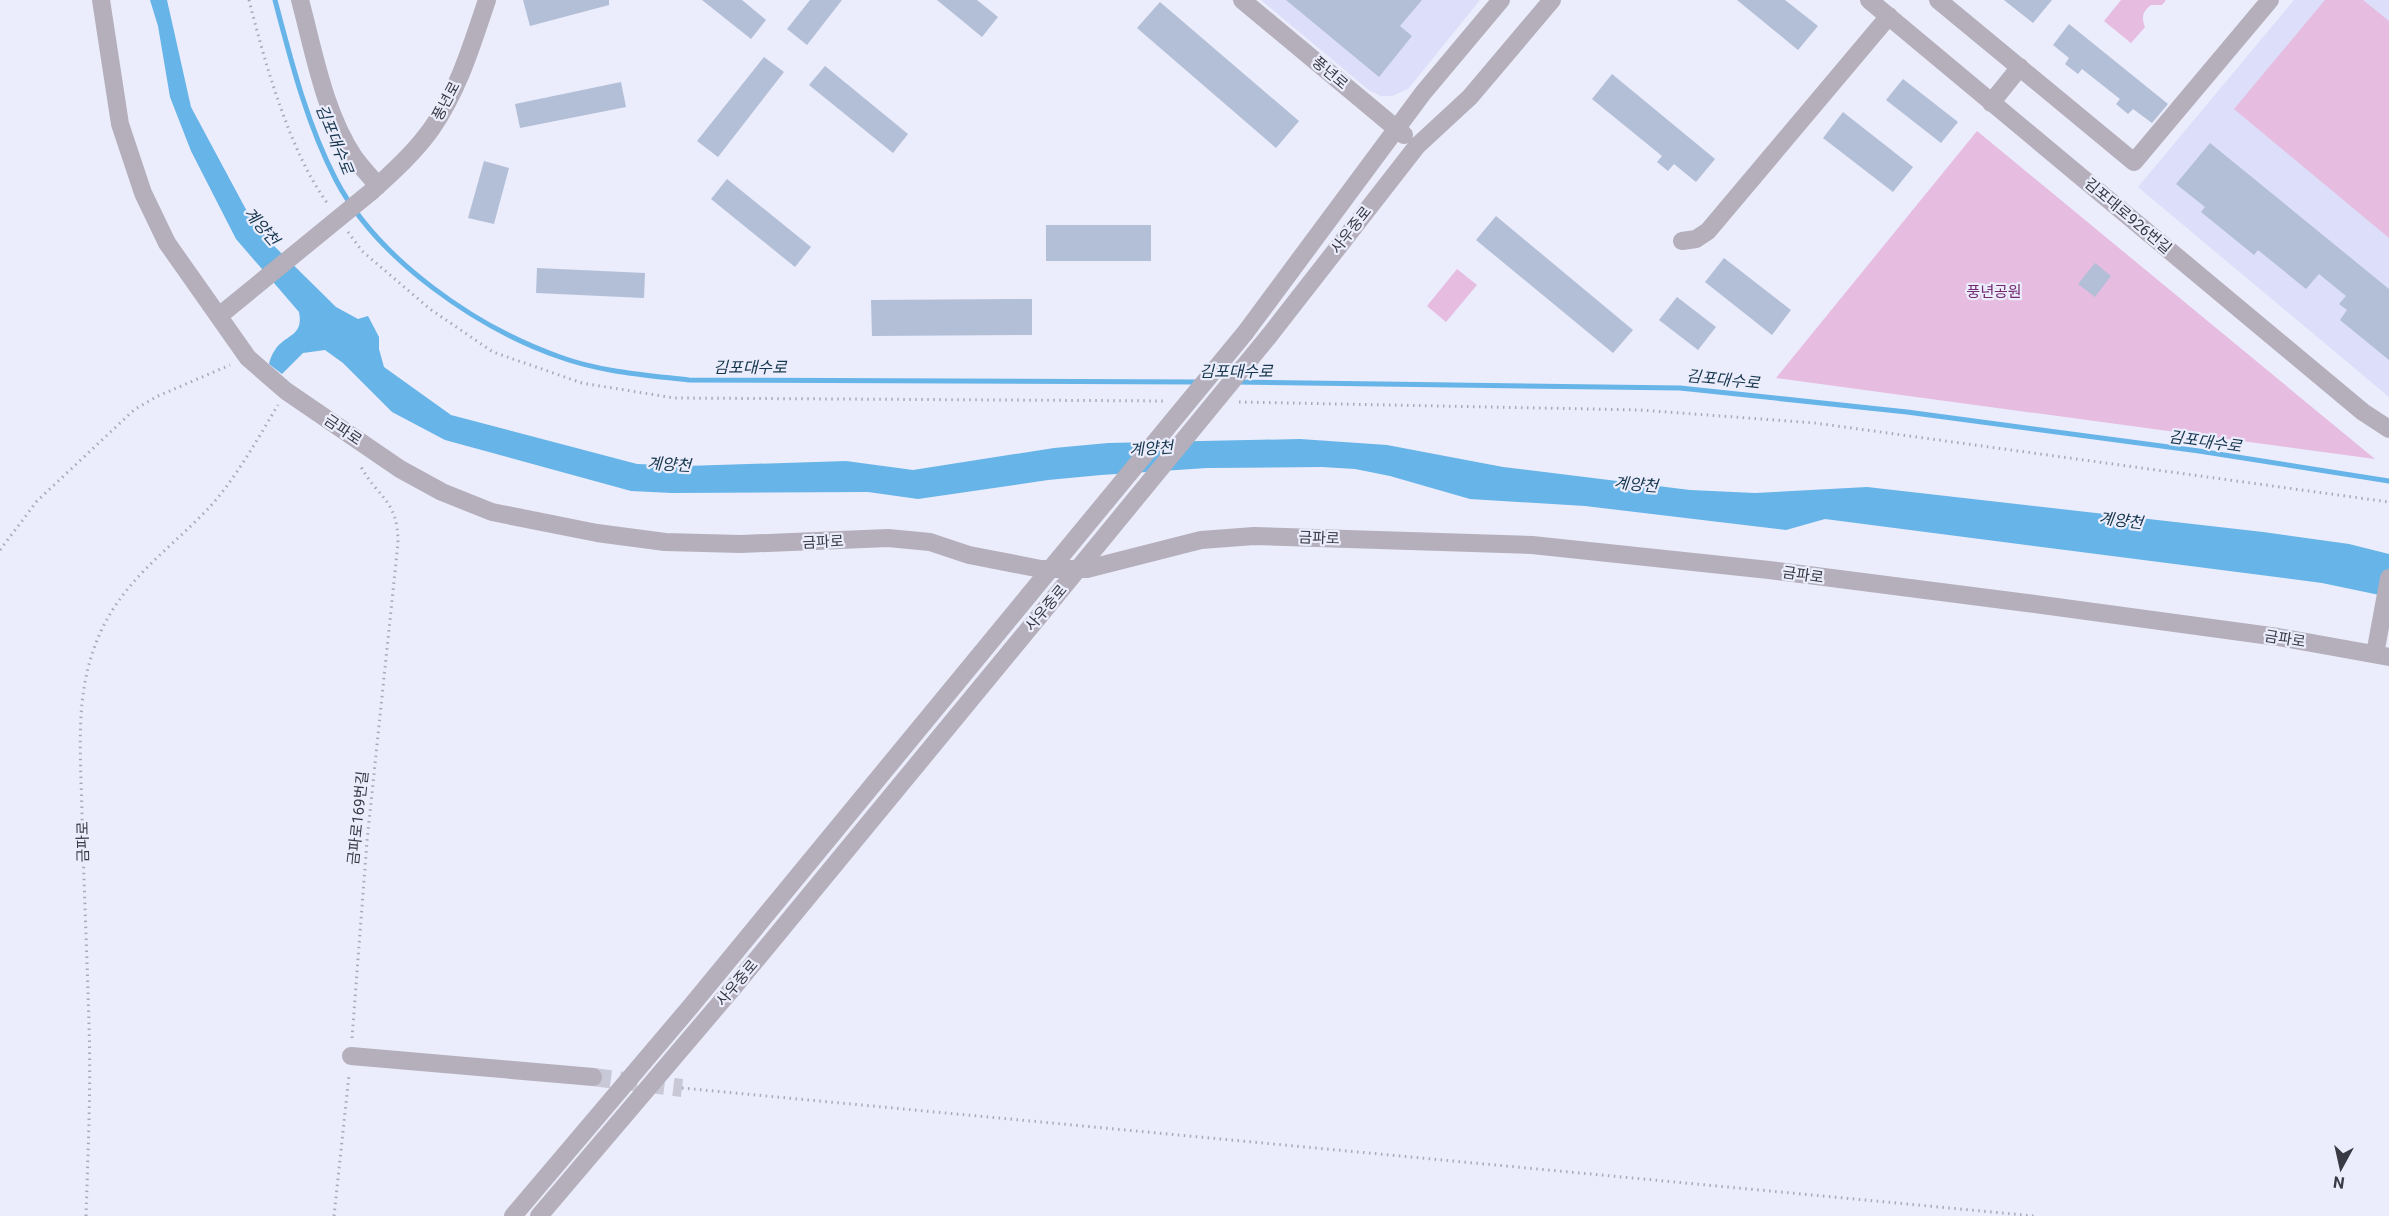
<svg xmlns="http://www.w3.org/2000/svg" width="2389" height="1216" font-family="Roboto,'Noto Sans KR',sans-serif">
<style>
.built{fill:#dddef9}
.green{fill:#e6bce1}
.water{fill:#66b4e8}
.lines{fill:none;stroke-linecap:round;stroke-linejoin:round}
.stream{stroke:#66b4e8;stroke-width:5}
.building{fill:#b2bfd7}
.minor-tunnel{stroke:#c8c8d7;stroke-width:18;stroke-dasharray:18 9;stroke-linecap:butt}
.path{stroke:#a9a9b8;stroke-width:3;stroke-dasharray:1.5 4.5;stroke-linecap:butt}
.minor{stroke:#b4afba;stroke-width:18}
.minor-bridge{stroke:#b4afba;stroke-width:18}
.labels{text-anchor:middle;stroke-width:4.5;stroke-linejoin:round;paint-order:stroke}
.street-label{font-size:15px;fill:#3a3a45;stroke:#ebecfc}
.park-label{font-size:15px;fill:#732870;stroke:#ebecfc}
.water-label{font-size:16px;font-style:italic;fill:#15364c;stroke:#ebecfc}
</style>
<rect width="100%" height="100%" fill="#ebecfc"/>
<path class="built" d="M1261 0H1480L1408 89 1392 96H1381L1370 91Z
M2294 0H2389V397L2138 187Z"/>
<path class="green" d="M2121 0H2166L2162 5H2151C2143 11 2141 17 2145 27L2131 43 2104 21Z
M2325 0H2363L2389 21V238L2234 109Z
M1977 131 2375 459 1776 378Z
M1457 269 1477 285 1446 322 1427 306Z"/>
<path class="water" d="M150 0H167L191 107 250 217 271 243 336 307 358 319 368 316 379 337V349L384 367 451 415 637 464 686 466 846 461 913 470 1054 448 1108 443 1300 439 1387 445 1503 467 1690 490 1755 493 1867 487 2263 532 2349 544 2389 554V597L2322 583 1825 519 1786 530 1585 506 1470 499 1390 476 1355 469 1322 467 1207 468 1101 475 1048 480 918 499 868 492 672 493 631 491 445 440 392 412 343 363 325 350 303 353 282 374 269 364C270 359 272 354 275 350 285 334 304 337 299 312L236 239 191 151 170 97 158 26Z"/>
<g class="lines">
<path class="stream" d="M275 0C291 61 307 124 336 180 378 260 477 328 560 357 601 372 646 375 689 380L1199 382
M1236 382 1680 388 1907 412 2199 451 2389 481"/>
</g>
<path class="building" d="M523 0H609V5L530 26Z
M702 0H742L766 20 751 39Z
M810 0H842L807 45 787 29Z
M937 0H977L998 17 982 37Z
M1286 0H1422L1400 26 1412 36 1379 77Z
M1737 0H1785L1818 26 1798 50Z
M2004 0H2052L2033 23Z
M1160 2 1299 121 1276 148 1137 28Z
M2069 24 2168 104 2152 123 2133 109 2128 114 2116 104 2120 99 2082 69 2078 74 2065 64 2069 58 2053 45Z
M764 57 784 72 718 157 697 141Z
M825 66 908 134 893 153 809 85Z
M1612 74 1715 159 1696 182 1674 164 1668 171 1657 162 1662 156 1592 99Z
M1903 79 1958 122 1941 143 1886 100Z
M621 82 626 107 520 128 515 104Z
M1843 112 1913 167 1893 192 1823 138Z
M2210 143 2389 289V360L2340 320 2347 310 2339 304 2346 296 2319 274 2306 289 2258 250 2254 255 2201 212 2205 207 2176 184Z
M484 161 509 168 494 224 468 218Z
M727 179 811 247 795 267 711 199Z
M1496 216 1633 330 1613 353 1476 240Z
M1046 225H1151V261H1046Z
M1724 258 1791 310 1772 335 1705 282Z
M2095 263 2111 276 2095 297 2078 284Z
M537 268 645 273 644 298 536 293Z
M1677 297 1716 327 1698 350 1659 320Z
M1032 299V335L872 336 871 300Z"/>
<g class="lines">
<path class="minor-tunnel" d="M593 1077 682 1088"/>
<path class="path" d="M249 0C265 63 290 153 328 204
M348 232 362 251 430 309 493 352 582 383 674 398 1166 401
M1239 402 1640 410 1815 423 2389 502
M0 550 37 501 135 409 158 396 230 365
M352 1038 367 841 398 543C398 499 378 499 360 465
M682 1088 2034 1216
M86 1216C88 1153 91 1089 89 1025 87 955 84 886 82 816 81 751 73 690 102 629 125 581 164 553 200 517 232 486 255 443 278 405
M334 1216 349 1075"/>
<path class="minor" d="M101 0 120 124 143 193 167 243 248 358 286 391 400 469 442 492 492 512 597 533 665 542 741 544 888 538 930 542 969 555 1041 569H1087L1201 540 1254 536 1532 545 1769 570 2027 603 2278 637 2389 657
M300 0C314 52 324 112 354 157 361 167 370 176 378 186
M1242 0 1404 135
M1869 0 2363 412 2389 429
M1938 0 2134 162 2270 0
M1991 103 2020 67
M372 191C394 171 415 152 432 128 459 89 472 44 487 0
M1682 241 1696 239 1708 231 1889 16
M1245 333 1423 93 1501 0
M1269 336 1417 146 1470 97 1552 0
M2375 654 2389 578
M351 1056 593 1077
M513 1216 691 1006 1029 595
M539 1216 738 982 1055 597"/>
<path class="minor-bridge" d="M219 316 372 191
M1029 595 1245 333
M1055 597 1269 336"/>
</g>
<g class="labels">
<g class="street-label">
<text transform="translate(1330 73) rotate(40)" y="5">풍년로</text>
<text transform="translate(446 101) rotate(-62)" y="5">풍년로</text>
<text transform="translate(2128 216) rotate(40)" y="5">김포대로926번길</text>
<text transform="translate(1351 230) rotate(-52)" y="5">사우중로</text>
<text transform="translate(343 430) rotate(34)" y="5">금파로</text>
<text transform="translate(1319 538) rotate(2)" y="5">금파로</text>
<text transform="translate(823 542) rotate(-3)" y="5">금파로</text>
<text transform="translate(1803 575) rotate(8)" y="5">금파로</text>
<text transform="translate(1046 608) rotate(-50)" y="5">사우중로</text>
<text transform="translate(2285 639) rotate(9)" y="5">금파로</text>
<text transform="translate(358 818) rotate(-84)" y="5">금파로169번길</text>
<text transform="translate(83 842) rotate(-91)" y="5">금파로</text>
<text transform="translate(737 983) rotate(-50)" y="5">사우중로</text>
</g>
<g class="park-label">
<text x="1994" y="297">풍년공원</text>
</g>
<g class="water-label">
<text transform="translate(335 139) rotate(68)" y="6">김포대수로</text>
<text transform="translate(262 226) rotate(49)" y="6">계양천</text>
<text x="750" y="373">김포대수로</text>
<text x="1236" y="377">김포대수로</text>
<text transform="translate(1723 379) rotate(6)" y="6">김포대수로</text>
<text transform="translate(2205 441) rotate(8)" y="6">김포대수로</text>
<text transform="translate(1151 448) rotate(-4)" y="6">계양천</text>
<text transform="translate(669 464) rotate(3)" y="6">계양천</text>
<text transform="translate(1636 484) rotate(5)" y="6">계양천</text>
<text transform="translate(2121 520) rotate(7)" y="6">계양천</text>
</g>
</g>
<g transform="translate(2341 1168) rotate(188)" stroke="#ebecfc" stroke-width="4.5" paint-order="stroke">
<path d="M0-4.5L10 22L0 15L-10 22Z" fill="#3a3a45"/>
<text y="-9" font-size="16" font-weight="bold" text-anchor="middle" fill="#3a3a45">N</text>
</g>
</svg>
